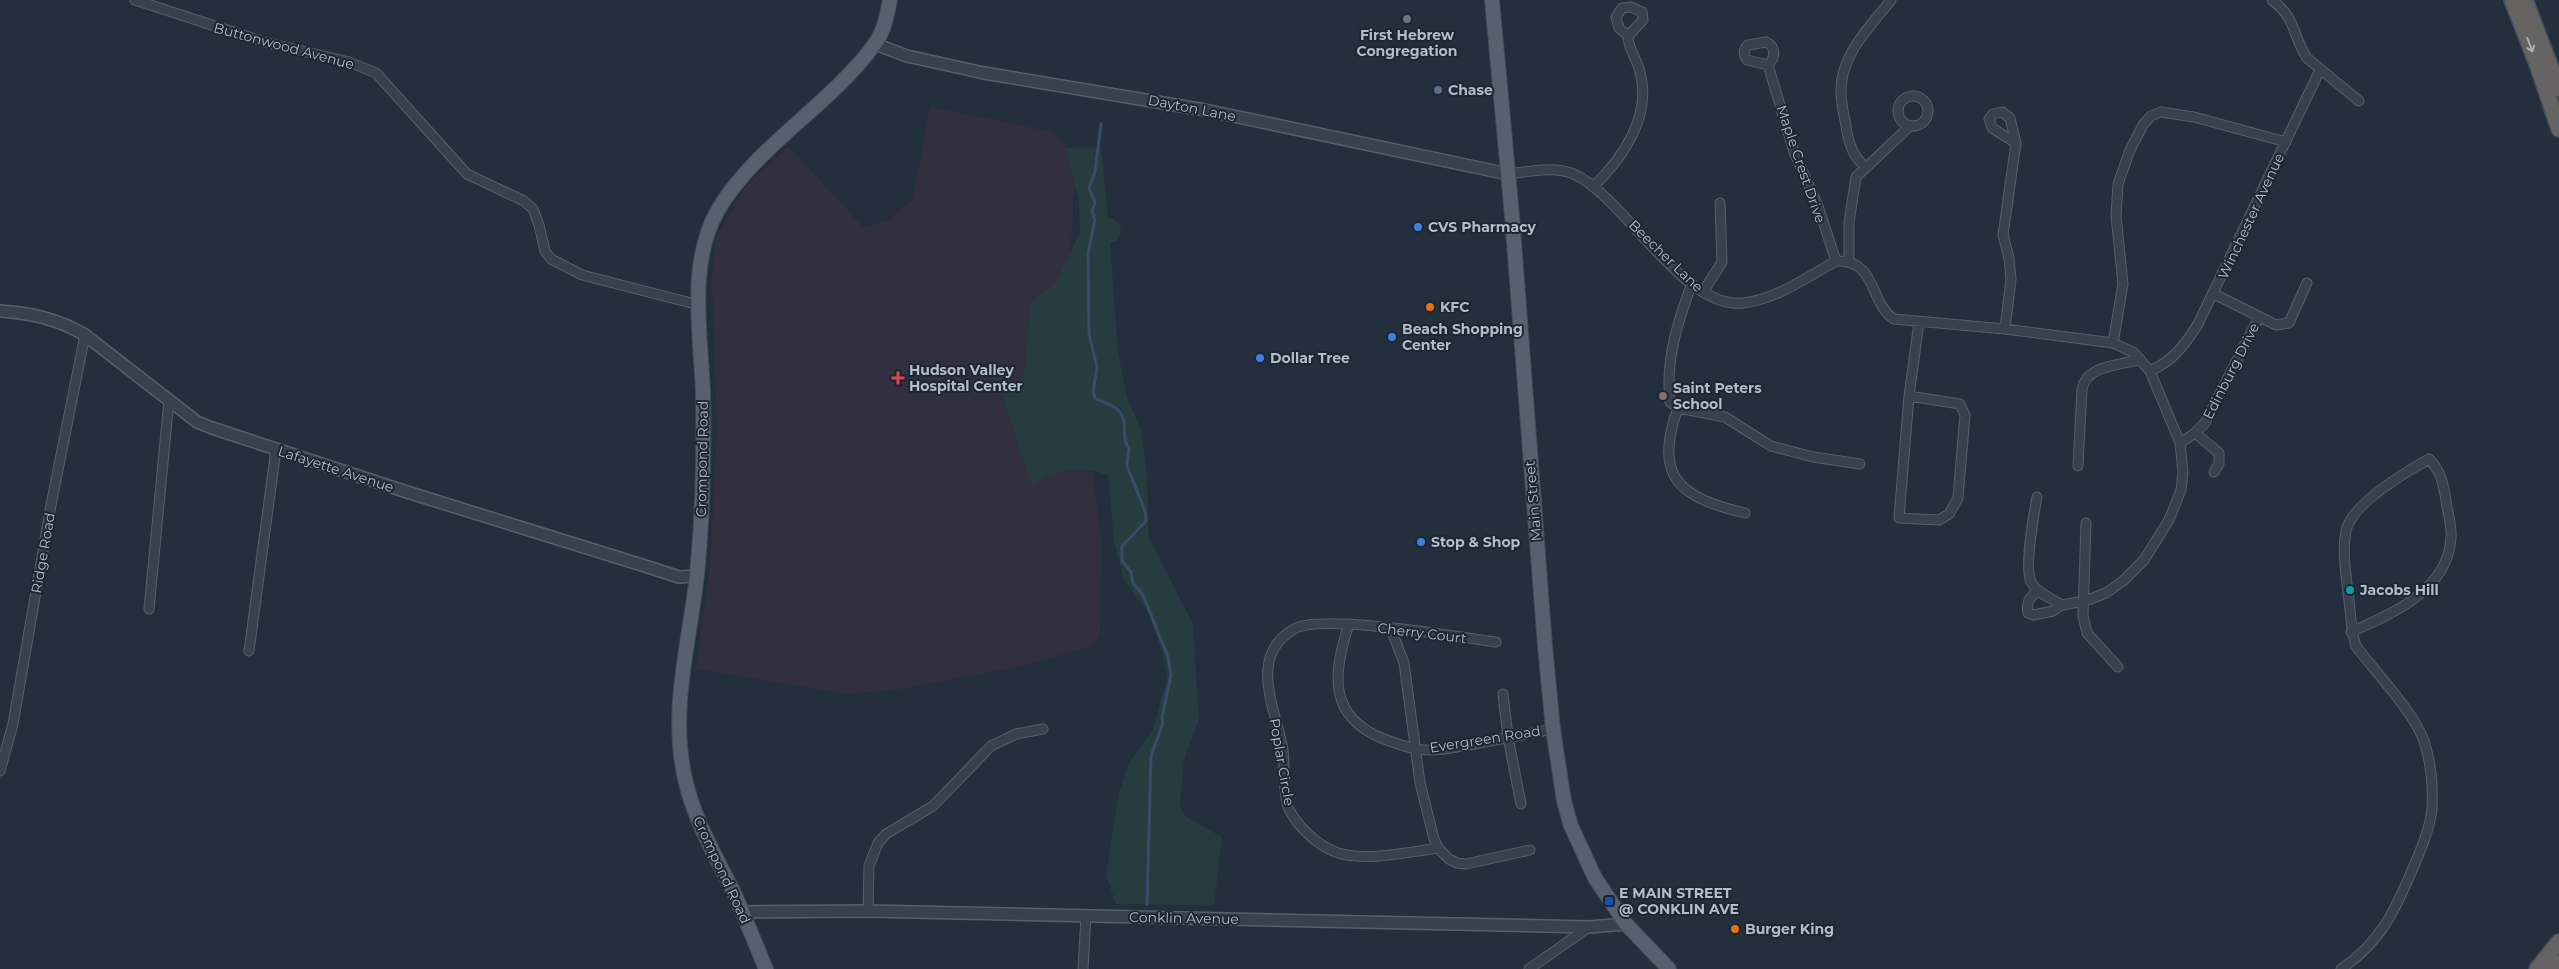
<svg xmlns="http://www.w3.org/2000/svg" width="2559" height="969" font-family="Montserrat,sans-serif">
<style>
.medical{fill:#32303f}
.green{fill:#263c3f}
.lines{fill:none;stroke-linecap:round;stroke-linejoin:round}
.stream{stroke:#394c67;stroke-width:3}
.minor-casing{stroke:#565f6c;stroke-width:11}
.tertiary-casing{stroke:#565f6c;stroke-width:14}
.primary-casing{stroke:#414a57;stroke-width:16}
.trunk-casing{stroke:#434c59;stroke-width:18}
.minor{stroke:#38414e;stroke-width:9}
.tertiary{stroke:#38414e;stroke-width:11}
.primary{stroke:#56606e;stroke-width:14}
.trunk{stroke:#656462;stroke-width:15}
.oneway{stroke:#a8afba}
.worship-dot{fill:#6b7280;stroke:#1d2633;stroke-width:2}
.service-dot{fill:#5c6f8a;stroke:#1d2633;stroke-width:2}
.shop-dot{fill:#3f7fe0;stroke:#1d2633;stroke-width:2}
.food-dot{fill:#e8710a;stroke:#1d2633;stroke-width:2}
.health-dot{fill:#e0444e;stroke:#1d2633;stroke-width:2}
.education-dot{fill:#8d6e63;stroke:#1d2633;stroke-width:2}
.culture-dot{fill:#0f9aa8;stroke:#1d2633;stroke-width:2}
.transit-dot{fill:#1a4fb4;stroke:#1d2633;stroke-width:2}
.labels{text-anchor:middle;stroke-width:4;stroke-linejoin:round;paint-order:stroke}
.poi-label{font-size:14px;font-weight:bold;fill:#b4bcc9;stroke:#1d2633;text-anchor:start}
.street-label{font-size:14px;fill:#b4bcc9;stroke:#1d2633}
</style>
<rect width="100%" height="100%" fill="#242f3e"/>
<path class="medical" d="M930 107 1052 132 1076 157 1069 279 1101 541 1100 634 1094 646 1012 668 900 689 847 694 696 669 710 567 717 431 712 276 716 237 746 186 788 146 863 227 887 221 913 199Z"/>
<path class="green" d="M1066 148H1101L1108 216 1119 223 1121 231 1118 240 1110 243 1118 352 1127 398 1141 429 1147 475 1149 538 1193 624 1199 719 1184 760 1180 805 1186 817 1222 837 1214 905 1116 904 1106 875 1119 792 1128 764 1153 730 1167 678 1162 650 1147 610 1124 580 1114 541 1108 475C1074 464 1063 470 1031 484L1003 398 1024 375 1031 301 1054 285 1080 233 1079 204Z"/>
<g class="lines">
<path class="stream" d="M1101 124 1095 172 1089 188 1095 203 1092 211 1095 220 1088 253 1089 334 1097 367 1093 392 1095 398C1102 402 1114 405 1119 411 1129 422 1120 437 1129 448L1127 466 1145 511 1146 521 1122 546V561L1131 572 1133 583 1143 595 1168 657 1171 675 1162 717 1163 723 1151 756 1147 904"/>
<g class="minor-casing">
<path id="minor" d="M135 0 264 42 349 62 376 73 467 174 524 201 533 209 539 225 545 251 551 259 582 275 699 305
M2272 0C2297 19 2292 35 2307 58L2359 101
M1631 7 1642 12 1643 20 1628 36 1619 28 1616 17 1622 8Z
M1766 42C1776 47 1776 57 1768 65L1747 60C1743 54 1743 50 1748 45Z
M1768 65 1794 152 1818 206 1836 261
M1898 111a15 15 0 1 1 30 0a15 15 0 1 1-30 0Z
M2002 112 2010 118 2016 143 1992 128 1989 119 1993 114Z
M1865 166C1853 158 1848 140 1846 126 1844 115 1841 103 1841 92 1840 55 1870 27 1891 0
M1508 174C1529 172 1556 165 1576 175 1627 201 1684 310 1743 303 1775 300 1807 277 1836 261 1877 259 1869 303 1894 319L2005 329 2113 343 2133 352 2150 371 2180 443 2183 473 2181 490 2169 520 2144 560 2123 581 2106 593 2085 601 2062 605 2053 611 2034 615 2028 613C2026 601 2030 598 2038 590
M1593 187C1623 158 1652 116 1640 72 1637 59 1628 49 1628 36
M1849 262V222L1856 177 1909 127
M1692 283C1678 321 1665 361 1670 402L1678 408 1725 417 1771 446 1813 457 1860 464
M1703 292 1722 262 1720 203
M2214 294 2276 325 2289 323 2307 283
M2005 329 2011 279 2009 258 2003 235 2016 143
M2113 343 2123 284 2116 216 2118 184 2130 150 2143 125 2151 116 2161 112 2194 117 2286 142
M2150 371C2173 361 2185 345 2198 324L2320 70
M1909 396 1960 404 1965 415 1958 498 1949 514 1939 520 1899 518Z
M1909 396 1919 322
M1678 408C1652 479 1682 498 1745 513
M2195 433 2219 453V464L2214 472
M2180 443 2195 433 2205 423 2259 317
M2078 466 2082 389C2087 364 2121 366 2140 359
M2037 497C2034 514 2024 567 2031 582 2036 593 2053 599 2062 605
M2086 523 2083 616 2087 633 2118 667
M149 609 169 400
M1349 624C1333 672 1327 717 1384 739 1398 744 1413 750 1428 750 1443 751 1459 746 1474 744 1500 739 1526 734 1553 729
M1391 629 1404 663 1420 783 1434 839 1438 848 1449 859 1457 863 1466 864 1530 850
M249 651 276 449
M1503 694 1508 737 1521 804
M0 771 13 724 51 505 85 335
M1438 848C1410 852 1359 863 1333 851 1315 843 1296 825 1288 807 1283 795 1285 766 1283 750 1277 711 1246 657 1294 629 1320 613 1458 637 1496 642
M868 911 869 866 878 843 886 834 933 806 991 746 1016 734 1043 729
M1083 969 1086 916
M1529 969 1589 927
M2341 969C2382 941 2395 910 2414 866 2421 849 2430 828 2432 809 2433 787 2431 762 2424 741 2414 712 2375 672 2356 646 2350 628 2351 611 2348 593 2346 573 2342 551 2346 531 2351 504 2406 472 2429 459 2443 473 2444 489 2447 507 2449 517 2452 528 2451 538 2448 590 2392 614 2351 632"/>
</g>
<g class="tertiary-casing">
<path id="tertiary" d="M875 44 907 56 984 73 1205 110 1508 174
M0 311C31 313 58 319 85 335L197 422 212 428 407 492 645 566 679 577 697 576
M743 912 868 911 1589 927 1626 924"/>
</g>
<g class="primary-casing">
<path id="primary" d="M1492 0 1512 216 1545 646 1553 729 1564 801 1571 826 1595 878 1626 924 1669 969
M766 969C755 943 745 917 733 891 714 853 692 816 684 774 670 706 690 641 697 574 703 514 704 453 703 393 701 335 687 264 718 210 754 148 831 104 874 45 884 32 887 15 890 0"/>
</g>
<g class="trunk-casing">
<path id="trunk" d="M2512 0 2537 64 2559 129
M2525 0 2559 89
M2537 969 2559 942
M2554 969 2559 963"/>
</g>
<use href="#minor" class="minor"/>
<use href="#tertiary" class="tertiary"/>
<use href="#primary" class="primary"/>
<use href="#trunk" class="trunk"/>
</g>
<defs><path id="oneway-shaft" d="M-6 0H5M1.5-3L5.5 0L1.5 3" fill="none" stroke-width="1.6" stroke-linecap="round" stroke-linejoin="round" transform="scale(1.25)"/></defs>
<use class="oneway" href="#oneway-shaft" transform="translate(2530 45) rotate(69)"/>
<circle class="worship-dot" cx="1407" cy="19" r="5"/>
<circle class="service-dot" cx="1438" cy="90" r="5"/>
<g class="shop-dot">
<circle cx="1418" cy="227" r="5"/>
<circle cx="1392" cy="337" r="5"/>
<circle cx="1260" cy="358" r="5"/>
<circle cx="1421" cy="542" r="5"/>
</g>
<g class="food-dot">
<circle cx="1430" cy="307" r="5"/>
<circle cx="1735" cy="929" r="5"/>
</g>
<path class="health-dot" d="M895.5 370.5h5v5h5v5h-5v5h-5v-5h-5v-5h5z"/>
<circle class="education-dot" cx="1663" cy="396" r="5"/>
<circle class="culture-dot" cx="2350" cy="590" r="5"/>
<rect class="transit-dot" x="1604" y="896" width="10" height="10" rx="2.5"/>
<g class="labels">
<g class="poi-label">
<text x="1407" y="40" text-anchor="middle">First Hebrew<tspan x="1407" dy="16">Congregation</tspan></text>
<text x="1448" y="95">Chase</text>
<text x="1428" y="232">CVS Pharmacy</text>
<text x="1440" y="312">KFC</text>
<text x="1402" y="334">Beach Shopping<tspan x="1402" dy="16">Center</tspan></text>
<text x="1270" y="363">Dollar Tree</text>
<text x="909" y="375">Hudson Valley<tspan x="909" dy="16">Hospital Center</tspan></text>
<text x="1673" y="393">Saint Peters<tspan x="1673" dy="16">School</tspan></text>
<text x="1431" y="547">Stop &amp; Shop</text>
<text x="2360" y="595">Jacobs Hill</text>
<text x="1619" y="898">E MAIN STREET<tspan x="1619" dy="16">@ CONKLIN AVE</tspan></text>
<text x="1745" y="934">Burger King</text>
</g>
<g class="street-label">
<text transform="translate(284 46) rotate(15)" y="5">Buttonwood Avenue</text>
<text transform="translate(1192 108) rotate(11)" y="5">Dayton Lane</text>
<text transform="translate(1801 164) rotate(71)" y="5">Maple Crest Drive</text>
<text transform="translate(2251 216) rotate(-65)" y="5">Winchester Avenue</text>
<text transform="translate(1666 256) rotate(44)" y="5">Beecher Lane</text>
<text transform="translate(2231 371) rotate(-63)" y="5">Edinburg Drive</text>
<text transform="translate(702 459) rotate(-89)" y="5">Crompond Road</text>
<text transform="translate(336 469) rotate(18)" y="5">Lafayette Avenue</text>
<text transform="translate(1533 501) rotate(-95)" y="5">Main Street</text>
<text transform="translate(43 553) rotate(-80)" y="5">Ridge Road</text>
<text transform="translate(1422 633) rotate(7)" y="5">Cherry Court</text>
<text transform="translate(1485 739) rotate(-9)" y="5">Evergreen Road</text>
<text transform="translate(1282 762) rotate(80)" y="5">Poplar Circle</text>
<text transform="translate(722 870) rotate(65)" y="5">Crompond Road</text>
<text transform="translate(1184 918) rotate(1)" y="5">Conklin Avenue</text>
</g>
</g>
</svg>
